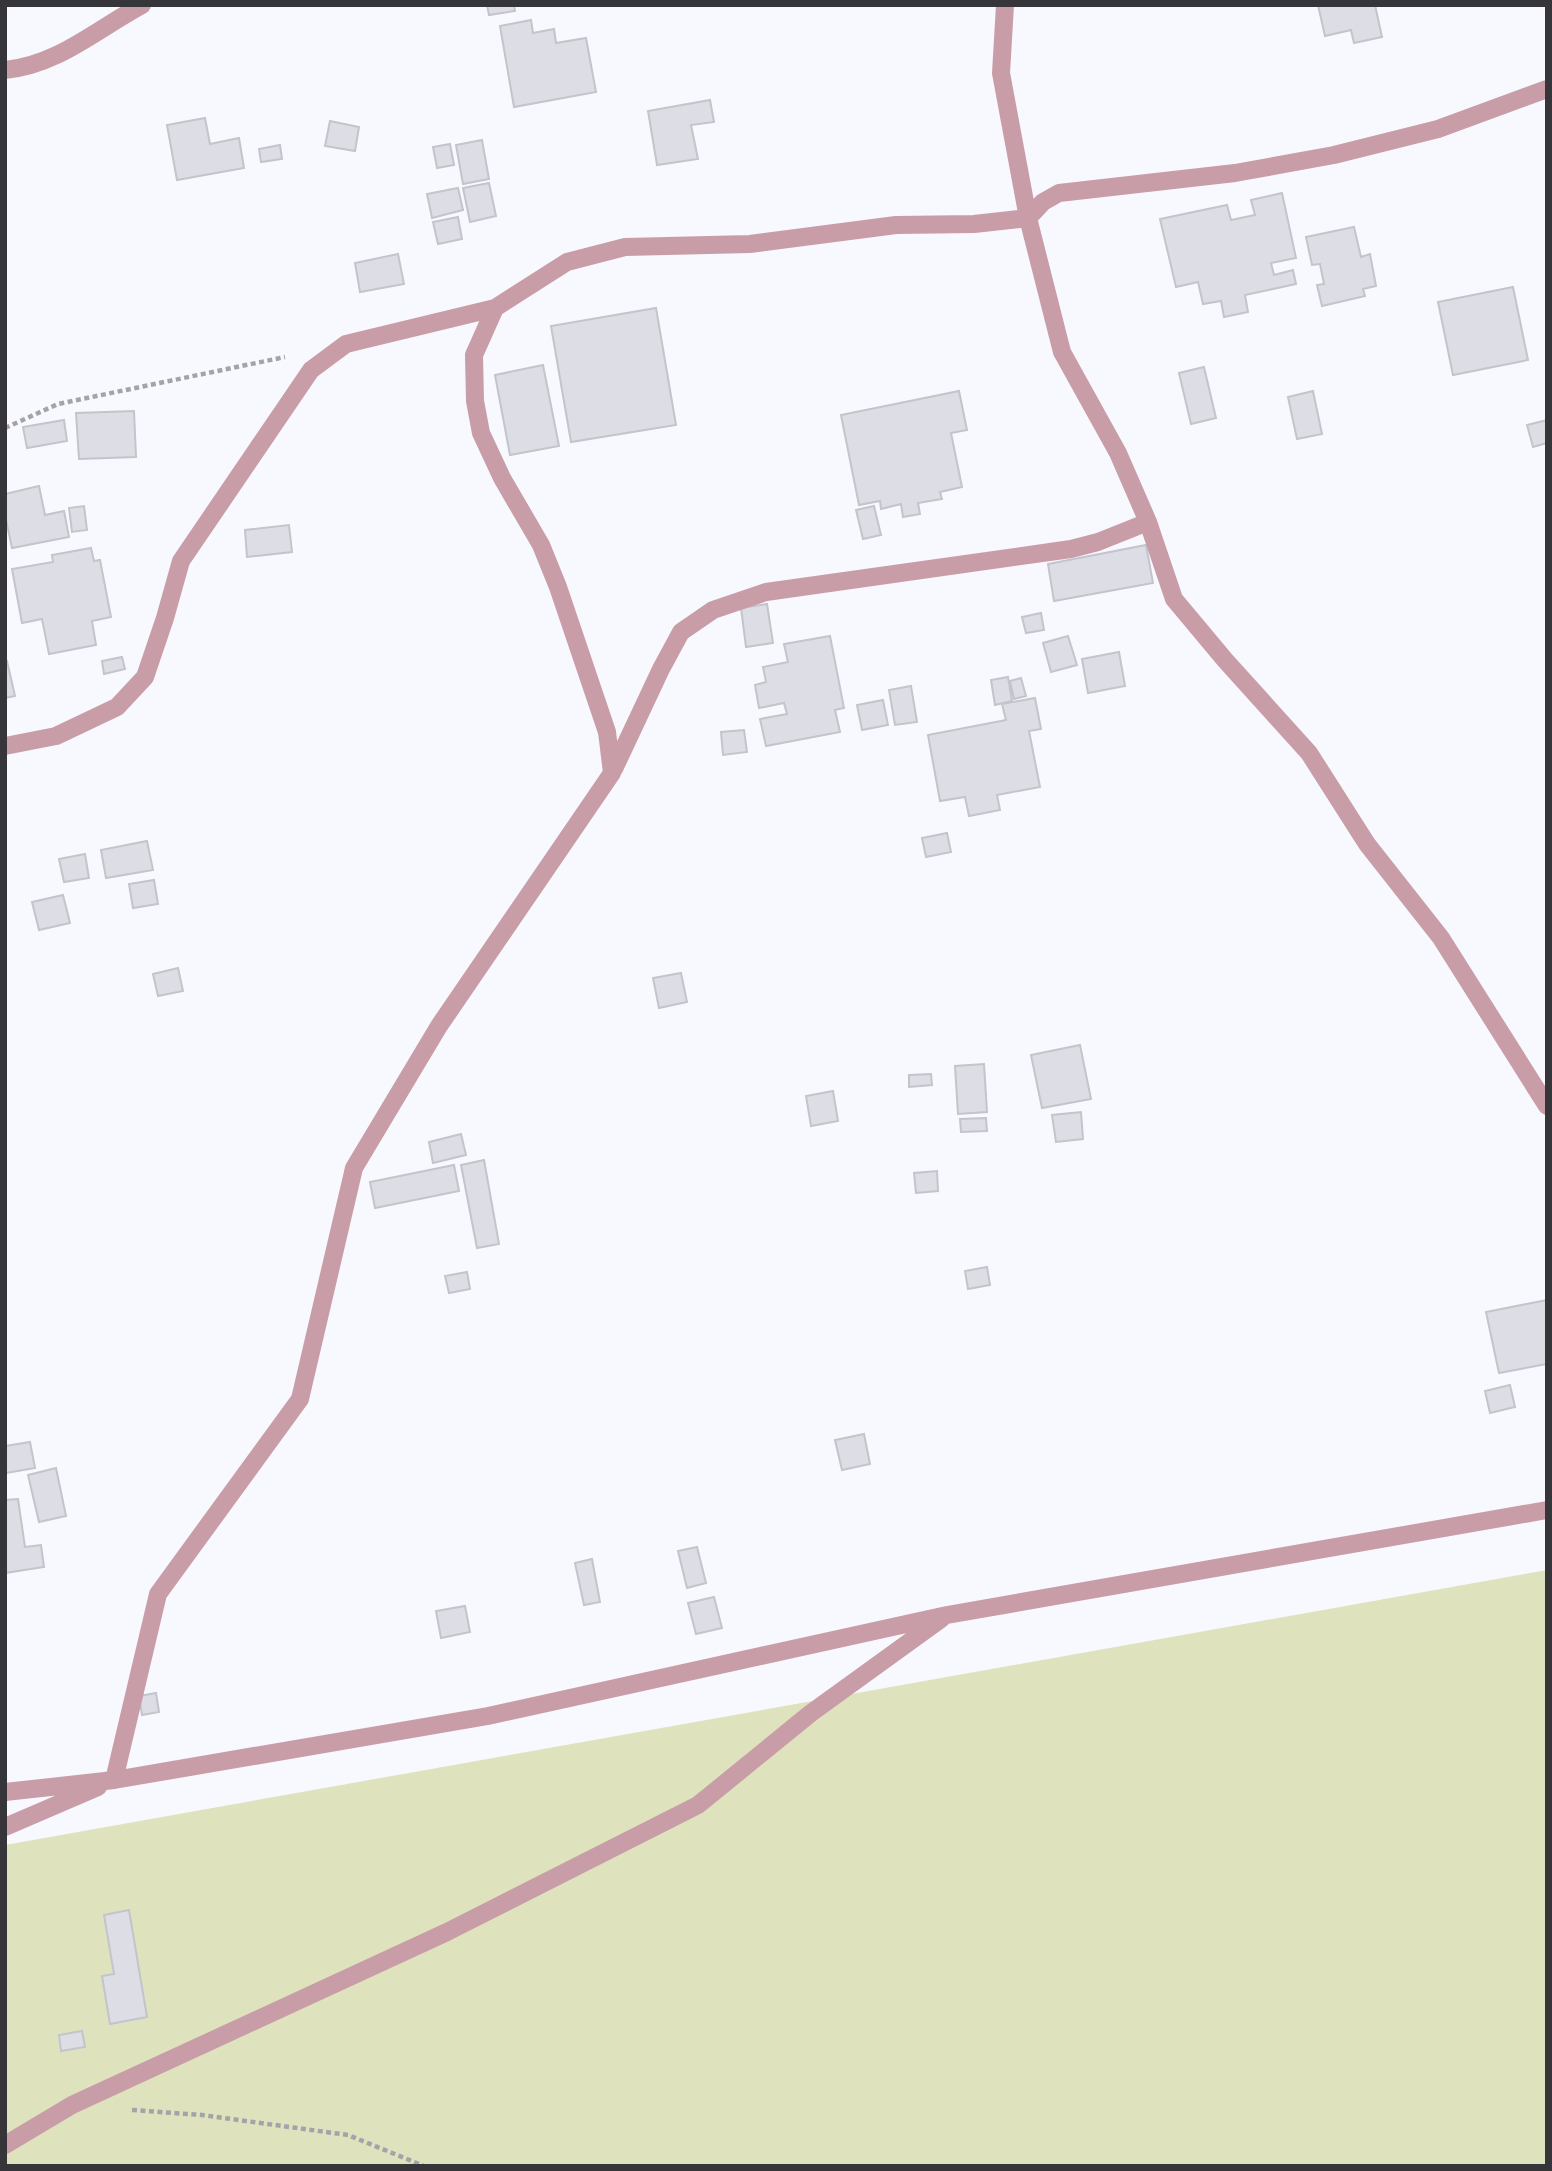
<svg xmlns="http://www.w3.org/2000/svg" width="1552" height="2171" font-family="Lato,sans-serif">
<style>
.green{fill:#dee3be}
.building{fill:#dcdde5;stroke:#c3c4cc;stroke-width:2}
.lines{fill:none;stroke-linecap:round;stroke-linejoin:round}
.path{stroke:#a3a4a8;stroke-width:4.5;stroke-dasharray:5 3.5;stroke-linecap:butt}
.street{stroke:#c99da8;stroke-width:18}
</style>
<rect width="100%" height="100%" fill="#f8f9fe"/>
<path class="green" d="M1547 1570V2166H5V1845Z"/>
<path class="building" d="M487 5H514L515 11 489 15Z
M1318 5H1375L1382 37 1354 43 1351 30 1325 36Z
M531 20 533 33 554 29 556 43 586 38 596 92 514 107 500 26Z
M710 100 714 122 691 125 698 159 657 165 648 111Z
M205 118 210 144 239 138 244 168 177 180 167 125Z
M330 121 359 127 355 151 325 146Z
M482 140 489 179 463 184 456 145Z
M450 144 454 165 437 168 433 147Z
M280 145 282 159 261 162 259 149Z
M489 183 496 216 470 222 463 188Z
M458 188 463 210 432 218 427 194Z
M1282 193 1296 258 1271 263 1274 275 1293 270 1296 284 1245 295 1248 312 1224 317 1221 301 1203 304 1198 282 1176 287 1160 219 1227 205 1231 220 1255 215 1251 200Z
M458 217 462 239 438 244 433 222Z
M1354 227 1361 257 1370 254 1376 286 1363 289 1365 296 1322 306 1317 285 1324 284 1320 264 1312 265 1306 237Z
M398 254 404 284 360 292 355 263Z
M1513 287 1528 360 1453 375 1438 302Z
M656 308 676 425 571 442 551 326Z
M543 365 559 446 510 455 495 375Z
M1204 367 1216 418 1191 424 1179 373Z
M959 391 967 430 951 433 962 487 940 492 942 499 918 503 920 514 903 517 901 504 881 509 880 501 859 505 841 415Z
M1313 391 1322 434 1297 439 1288 397Z
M134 411 136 457 79 459 76 413Z
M64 420 67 441 27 448 23 427Z
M1547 420V443L1533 447 1527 425Z
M39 486 45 515 64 511 69 537 12 548 5 515V494Z
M84 506 87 530 72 532 69 508Z
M874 506 881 535 863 539 856 510Z
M289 525 292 552 247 557 245 530Z
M1146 545 1153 583 1054 601 1048 564Z
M91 548 94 561 100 560 111 617 92 621 96 645 49 654 42 619 22 623 12 569 53 562 52 555Z
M767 604 773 643 746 647 741 608Z
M1041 613 1044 630 1026 633 1022 617Z
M830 636 844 708 835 710 840 732 766 746 760 719 787 714 784 703 759 708 755 685 766 682 763 667 788 662 784 644Z
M1068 636 1077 665 1051 672 1043 643Z
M1119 652 1125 686 1088 693 1082 659Z
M122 657 125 669 104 674 102 661Z
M5 661H7L15 696 5 698Z
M1008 677 1012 701 995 705 991 680Z
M1021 678 1026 696 1014 699 1010 681Z
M911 686 917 722 895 725 889 690Z
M1035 698 1041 729 1029 731 1040 787 997 795 1000 810 969 816 965 797 940 801 928 735 1006 720 1002 704Z
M883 700 888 725 862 730 857 705Z
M744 730 747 752 723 755 721 732Z
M947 833 951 852 926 857 922 838Z
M147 841 153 870 106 878 101 850Z
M85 854 89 878 64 882 59 859Z
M154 880 158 904 133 908 129 884Z
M63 895 70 923 39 930 32 902Z
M178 968 183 991 158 996 153 974Z
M681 973 687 1002 659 1008 653 978Z
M1080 1045 1091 1099 1042 1108 1031 1055Z
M984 1064 987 1112 958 1114 955 1066Z
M931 1074 932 1085 909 1087V1075Z
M833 1091 838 1121 811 1126 806 1096Z
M1081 1112 1083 1139 1056 1142 1052 1115Z
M986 1118 987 1131 961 1132 960 1119Z
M461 1134 466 1155 433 1163 429 1142Z
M484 1160 499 1244 477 1248 461 1165Z
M454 1165 459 1191 375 1208 370 1182Z
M937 1171 938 1191 916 1193 914 1173Z
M987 1267 990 1285 968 1289 965 1271Z
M467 1272 470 1289 449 1293 445 1276Z
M1547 1300V1364L1499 1373 1486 1312Z
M1510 1385 1515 1407 1490 1413 1485 1391Z
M864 1434 870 1464 842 1470 835 1440Z
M30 1442 35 1468 6 1473 5 1446Z
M56 1468 66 1516 39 1522 28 1475Z
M18 1499 25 1547 41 1545 44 1567 5 1573V1500Z
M697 1547 706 1583 687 1588 678 1551Z
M592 1559 600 1602 584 1605 575 1563Z
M714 1597 722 1628 696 1634 688 1603Z
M465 1606 470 1632 441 1638 436 1611Z
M156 1693 159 1712 142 1715 139 1696Z
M129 1910 147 2017 110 2024 102 1976 114 1974 104 1915Z
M82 2031 85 2047 61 2051 59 2035Z"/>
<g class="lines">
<path class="path" d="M5 428 58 404 285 357
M132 2110 202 2115 348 2135 424 2166"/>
<path class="street" d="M1005 5 1001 73 1028 218 1062 352 1118 453 1148 522 1174 599 1225 660 1309 753 1367 844 1441 938 1547 1106
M5 70C58 65 97 29 142 5
M5 746 56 736 117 707 145 677 165 618 181 561 311 370 346 344 495 308
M614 769 661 669 681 632 713 610 766 592 1071 549 1098 542 1148 522
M114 1780 158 1594 300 1399 354 1168 439 1026 612 773 607 732 558 587 541 545 502 478 481 433 475 401 474 355 495 308 567 262 625 247 750 244 896 225 974 224 1028 218 1043 202 1059 193 1235 173 1334 155 1438 129 1547 89
M5 1792 114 1780 488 1716 947 1615 1547 1510
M5 1827 98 1787
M5 2145 72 2105 447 1932 698 1805 811 1713 941 1619"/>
</g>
<rect width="1552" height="2171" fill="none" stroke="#36363a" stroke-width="14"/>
</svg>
